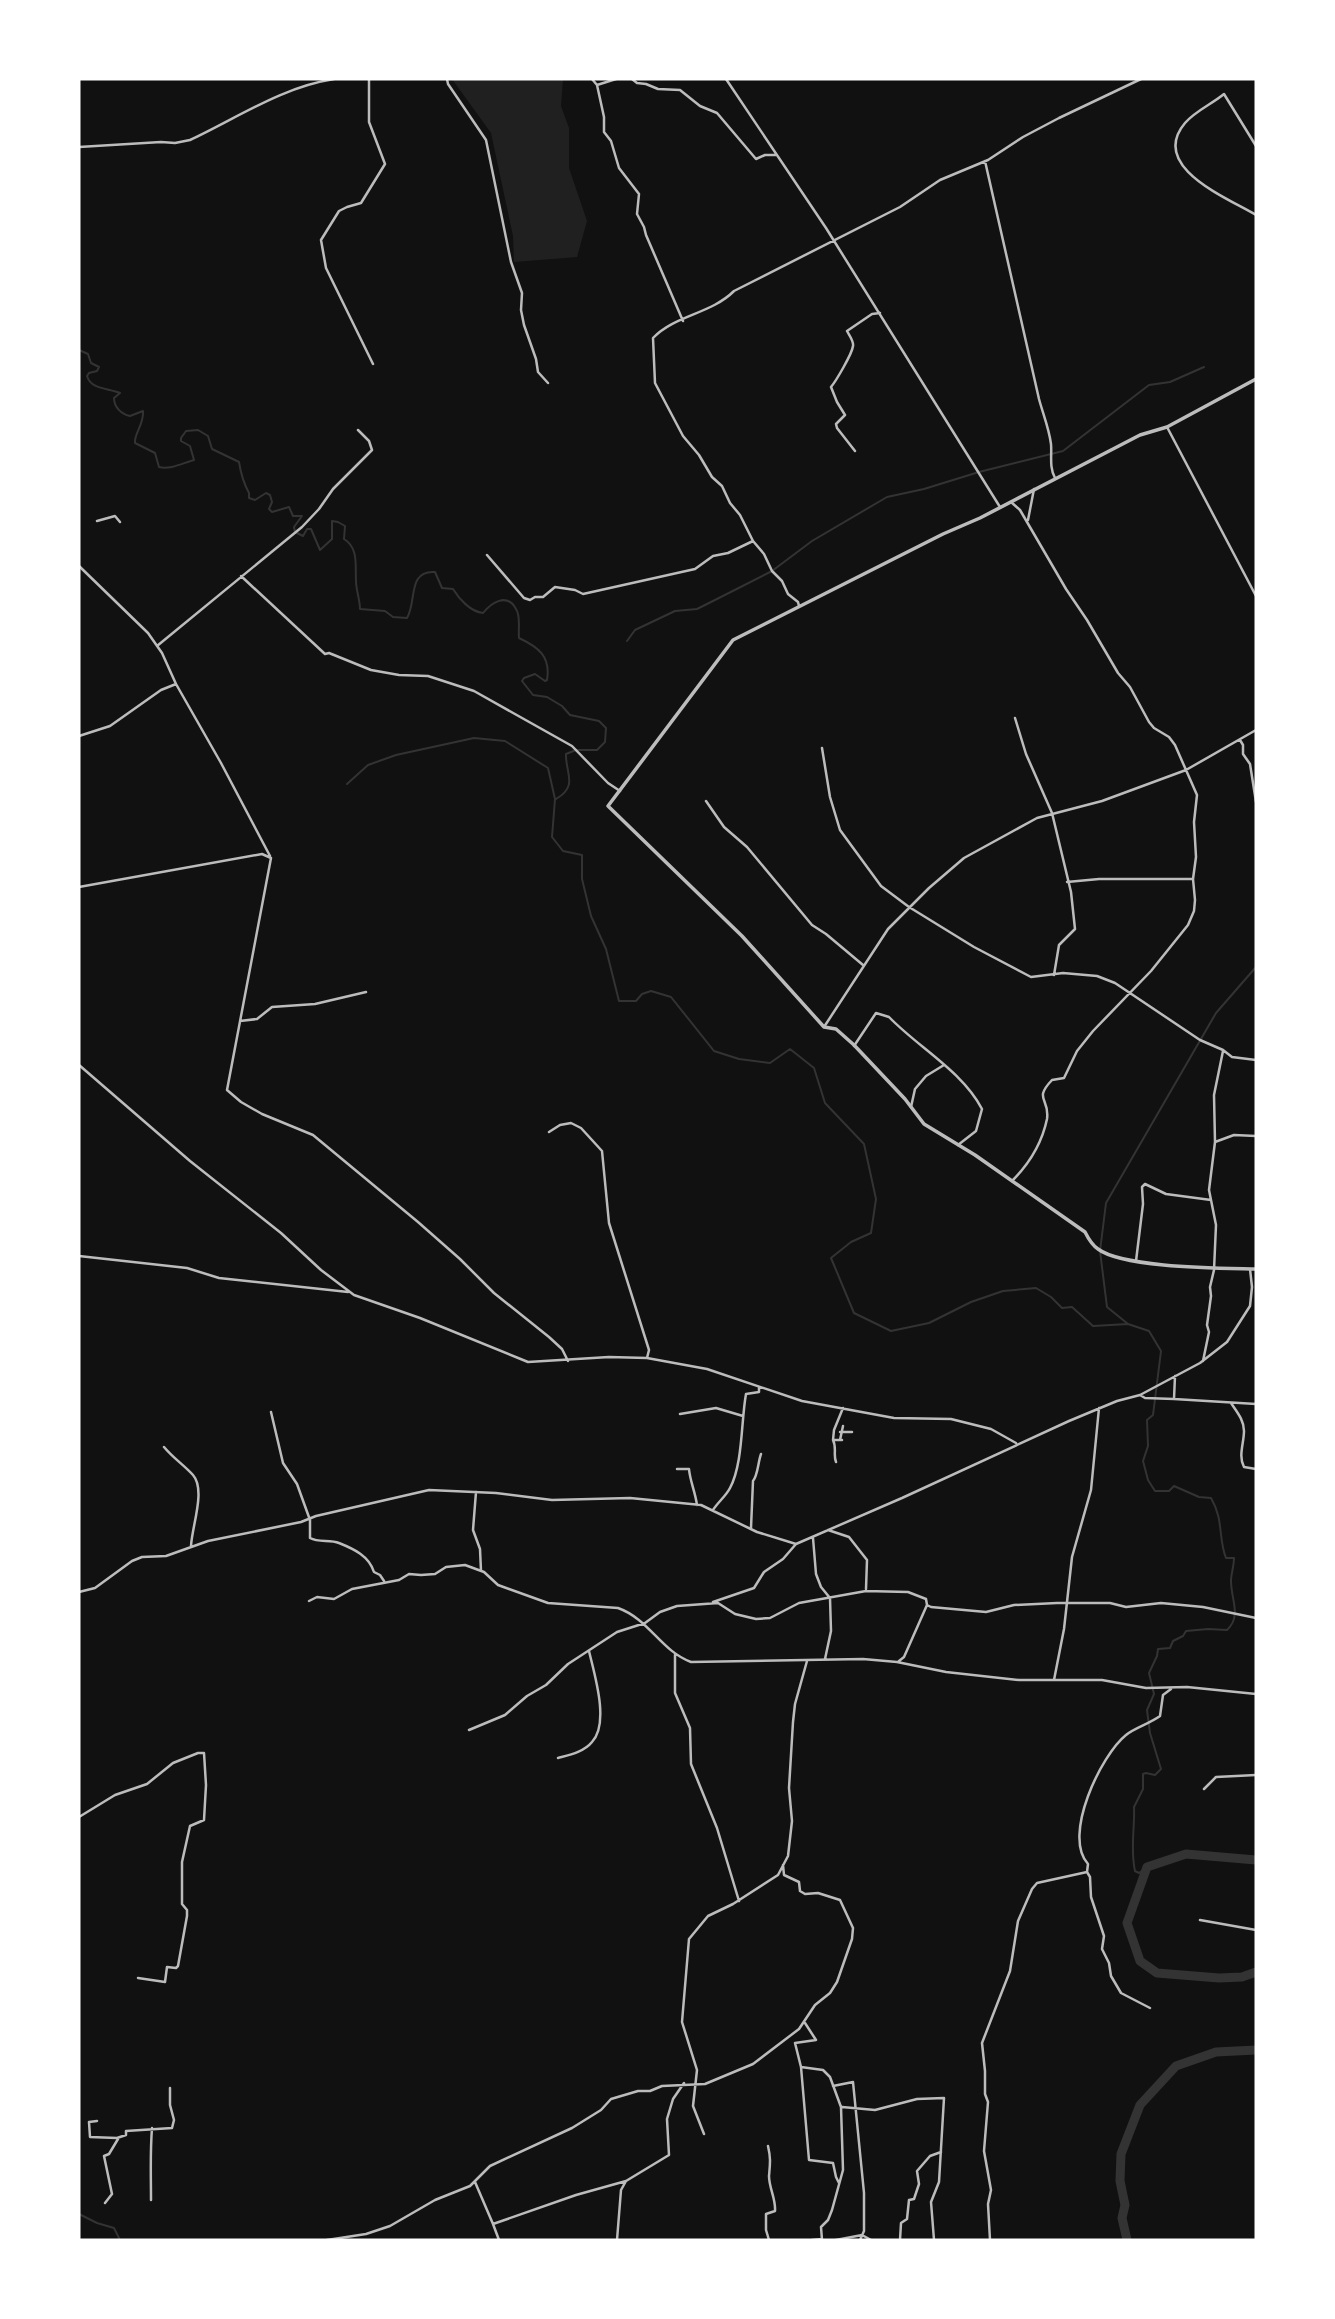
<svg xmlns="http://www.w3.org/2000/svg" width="1335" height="2319" font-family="'Exo 2',sans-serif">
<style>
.green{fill:#202020}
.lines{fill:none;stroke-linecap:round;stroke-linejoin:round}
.stream{stroke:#333;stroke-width:2}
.river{stroke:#333;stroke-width:9}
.minor{stroke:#bcbcbc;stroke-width:2.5}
.tertiary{stroke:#bcbcbc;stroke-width:3.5}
</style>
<rect width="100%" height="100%" fill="#111"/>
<path class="green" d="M452 79H563L561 106 569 128V168L587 221 577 257 514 262 513 236 491 133Z"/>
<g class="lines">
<path class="stream" d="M79 350 88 354 91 363 99 367 97 371 89 373 87 376C91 390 109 388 120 393L114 398C114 407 121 414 130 416L143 411C144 425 134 433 135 443L155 453 159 467C170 470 183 463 194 460L190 446 181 441V438L186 431 198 430 208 436 212 449 239 462C241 475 243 482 249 493V498L255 500 266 493 270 495 272 502 269 509 272 512 289 507 293 516H302L294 527 295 532 303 536 307 529H311L320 550 332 539V521L338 522 345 526 344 539C359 548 355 566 356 581 356 590 360 600 360 609L385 611 393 617 407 618C417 602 407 570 435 572L442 588 453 589C459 599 471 612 483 613 491 603 507 592 516 609 521 616 518 629 519 638 538 647 551 656 547 680L545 681 535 674 524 678 522 681 533 695 547 697 562 706 570 715 599 721 606 728 605 742 597 750H576L566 754C565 772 579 786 556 799
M627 641 635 630 675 611 697 609 713 601 772 571 812 541 887 497 924 489 979 472 1063 451 1149 385 1170 382 1204 367
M347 784 368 765 396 755 474 738 505 741 548 768 555 799 552 837 563 851 582 855V879L591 916 606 949 619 1001H636L642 994 651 991 671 997 714 1051 739 1059 770 1063 790 1049 814 1068 825 1103 864 1144 876 1199 871 1233 851 1242 831 1258 854 1313 891 1331 929 1323 971 1302 1003 1291 1036 1288 1051 1297 1062 1308 1072 1307 1093 1326 1128 1324
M1147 1867 1139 1873 1135 1871C1130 1849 1135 1827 1134 1807L1143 1789V1774L1146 1773 1155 1775 1161 1769 1150 1733 1147 1710 1154 1694 1149 1673 1157 1656 1158 1649 1170 1648 1173 1641 1183 1636 1186 1631 1208 1629 1227 1630C1242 1616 1231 1600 1231 1581 1231 1574 1234 1566 1234 1558H1226C1218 1538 1224 1520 1211 1498L1199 1497 1174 1486 1169 1491H1155L1148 1480 1143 1461 1148 1446 1147 1420 1153 1415 1161 1351 1149 1331 1128 1324 1107 1307 1100 1251 1106 1203 1216 1013 1256 967
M79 2214 97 2223 114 2228 120 2240"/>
<path class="river" d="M1256 1860 1186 1854 1147 1867 1127 1923 1140 1961 1157 1973 1219 1978 1242 1977 1256 1972
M1127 2240 1122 2218 1125 2205 1120 2181 1121 2154 1140 2105 1176 2066 1216 2052 1256 2050"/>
<path class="minor" d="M369 79V122L385 164 361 203 347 207 339 211 321 240 326 268 373 364
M447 79 448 84 486 140 511 262 522 293 521 310 524 325 536 359 538 372 548 383
M592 79 597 85 616 79
M632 79 637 83 646 84 658 89 680 90 700 106 717 113 756 159 765 155H776
M726 79 826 228 1000 507
M597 85 604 117V132L611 141 619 168 639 194 637 214 644 227 646 235 683 321
M1256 146 1224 94C1212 104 1195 111 1185 123 1148 167 1228 198 1256 215
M79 147 161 142 175 143 190 140C237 118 282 87 334 79
M985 161 1039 399C1043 414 1049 428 1051 444 1052 455 1049 467 1055 478
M1167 427 1256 596
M855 451 837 428 836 424 845 415 837 402 831 387C836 381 852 354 853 346 854 341 849 335 847 331L872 314 880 313
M1011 502 1020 510 1066 589 1087 620 1118 673 1130 687 1149 722 1154 728 1169 737 1175 745 1197 795 1194 822 1196 857 1193 879 1195 900 1194 911 1188 925 1151 971 1093 1031 1077 1051 1064 1078 1052 1080C1033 1100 1050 1098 1047 1119 1042 1143 1029 1164 1012 1181
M1028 520 1034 489
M97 521 115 516 120 522
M753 541 740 515 730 503 722 486 712 477 699 455 683 436 655 383 653 338C675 315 711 314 734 291L900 207 940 180 988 160 1023 137 1059 118 1141 79
M487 555 524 598 530 600 535 597H543L555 587 575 590 583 594 695 569 713 556 728 553 753 541 764 554 772 571 782 581 788 594 798 602 799 606
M79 566 148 633 162 653 176 684 221 763 270 856
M241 576 325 654 329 653 371 670 399 675 428 676 474 691 572 746 608 783 620 791
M157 646 302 527 319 509 333 489 372 450 369 441 358 430
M1015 718 1026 754 1052 813 1071 892 1075 929 1059 945 1054 975
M79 736 110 726 161 690 176 684
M1240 740 1243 745V754L1250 764 1256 802
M822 748 830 797 840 830 881 886 909 907 974 947 1031 977 1063 973 1097 976 1115 983 1200 1040 1223 1050 1232 1057 1256 1060
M706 801 724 827 747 847 812 925 826 934 863 965
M1067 882 1099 879H1193
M79 887 262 854 271 858 227 1090 241 1102 262 1114 313 1135 418 1222 460 1259 494 1293 549 1337 562 1349 568 1361
M240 1021 257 1019 272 1007 315 1004 366 992
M824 1027 888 929 929 888 964 858 1037 818 1102 801 1186 770 1256 730
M854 1046 876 1013 889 1017C919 1048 962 1071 982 1109L976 1131 958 1145
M79 1065 190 1161 281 1233 321 1270 354 1295 420 1318 528 1362 609 1357 647 1358 707 1369 802 1401 894 1418 951 1419 991 1429 1016 1443
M911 1107 915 1089 926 1076 944 1065
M549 1132 560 1125 571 1123 581 1128 602 1151 609 1223 649 1350 647 1358
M1215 1142 1234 1135 1256 1136
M79 1256 187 1268 219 1278 348 1292
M1136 1261 1143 1204 1142 1187 1145 1184 1166 1194 1211 1200
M1203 1361 1209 1332 1207 1325 1211 1296 1210 1287 1214 1270 1216 1225 1209 1190 1215 1142 1214 1095 1223 1051
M1175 1376 1174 1399 1256 1404
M1140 1395 1145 1398 1174 1399
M1231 1403C1237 1412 1244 1420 1244 1431 1244 1443 1238 1456 1244 1467L1256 1469
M271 1412 283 1463 297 1484 310 1520V1538C319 1543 330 1539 339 1543 354 1549 369 1556 374 1572L380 1575 384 1581
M680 1414 716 1408 743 1416
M840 1432H852
M833 1440C837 1448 833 1455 836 1462
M840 1440 843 1426
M842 1440H833L834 1430 843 1408
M164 1447C173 1458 184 1465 193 1475 206 1490 192 1526 191 1546
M677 1469H689C690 1481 695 1491 697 1505
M476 1492 473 1530 480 1549 481 1571
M713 1510C718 1502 726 1496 730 1488 743 1464 741 1421 746 1394L759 1392V1387
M751 1528 753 1481C758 1475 758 1462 761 1454
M828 1530 849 1537 867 1560 866 1589
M813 1538 816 1574 821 1587 830 1598 831 1631 825 1659
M79 1592 95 1588 132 1561 142 1557 166 1556 208 1541 301 1522 316 1516 429 1490 496 1493 552 1500 630 1498 701 1505 757 1532 796 1544 902 1498 1069 1421 1117 1401 1140 1395 1200 1363 1227 1342 1250 1306 1252 1287 1250 1269
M309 1601 317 1597 334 1599 352 1589 399 1580 409 1574 421 1575 435 1574 446 1567 465 1565 484 1572 498 1585 548 1603 618 1608C649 1619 661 1651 691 1662L863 1659 897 1662 946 1672 1019 1680H1102L1146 1688 1187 1687 1256 1694
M713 1602 754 1588 764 1572 783 1559 796 1544
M675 1655V1693L690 1728 691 1764 717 1828 739 1901
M899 1661 904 1657 927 1605
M1054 1680 1064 1629 1072 1557 1091 1490 1099 1408
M469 1730 505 1715 527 1696 546 1685 568 1664 617 1632 645 1623 660 1612 677 1606 718 1603 735 1614 756 1619 770 1618 799 1603 866 1591 908 1592 926 1599 927 1605 931 1607 986 1612 1014 1605 1057 1603H1110L1126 1607 1161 1603 1203 1607 1256 1618
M558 1758C569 1755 584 1752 592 1742 610 1723 594 1673 589 1651
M1204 1789 1216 1777 1256 1775
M79 1817 115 1795 147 1784 173 1763 198 1753H204L206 1785 204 1820 190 1826 182 1862V1904L187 1910V1916L178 1966 176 1968 167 1967 165 1982 138 1978
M1087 1872 1090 1877 1091 1897 1104 1936 1102 1949 1109 1963 1111 1976 1121 1993 1150 2008
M1200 1920 1256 1930
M805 2023 816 2040 795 2043 801 2067 823 2070 830 2077 841 2107 843 2170 832 2210 828 2220 821 2227 822 2240
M801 2067 809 2160 833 2163 836 2177 839 2183
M833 2086 853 2082 864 2193V2231L860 2240
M842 2107 875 2110 917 2099 944 2098 939 2182 931 2202 934 2240
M97 2121 89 2122 90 2137 117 2138 126 2135V2131L172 2128 174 2120 170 2105V2088
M704 2134 693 2106 697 2070 682 2022 689 1939 708 1916 733 1904 778 1875 788 1856 792 1821 789 1788 793 1722 795 1704 807 1661
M768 2146C771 2159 770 2164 769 2176 769 2188 776 2199 775 2211L766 2214V2230L769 2240
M475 2182 493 2224
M151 2200C151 2175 150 2153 152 2128
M105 2203 112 2194 104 2156 109 2154 118 2139
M327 2240 366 2234 390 2226 435 2200 470 2186 490 2166 572 2128 601 2110 611 2099 638 2091H650L662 2086 705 2084 753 2064 799 2029 815 2005 830 1993 837 1982 852 1939 853 1928 840 1900 818 1893 805 1894 800 1891 799 1882 784 1875 783 1865
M499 2240 493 2224 576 2195 626 2181
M617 2240 621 2190 626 2181 669 2155 667 2119 673 2099 684 2083
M812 2240 822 2239
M836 2240 862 2235 871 2240
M900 2240 901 2223 907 2219 909 2200 914 2199 919 2184 917 2171 930 2156 941 2152
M990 2240 988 2204 991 2190 984 2151 988 2102 985 2094V2071L982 2043 1010 1971 1018 1921 1032 1889 1037 1883 1087 1872 1088 1864C1062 1836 1101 1755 1126 1735 1134 1728 1149 1724 1160 1716L1163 1695 1171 1689"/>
<path class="tertiary" d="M1256 379 1167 427 1140 435 1113 449 980 518 943 534 733 640 608 806 742 936 824 1027 836 1029 854 1045 905 1099 924 1124 975 1155 1085 1232C1088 1238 1092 1245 1098 1249 1123 1268 1222 1268 1256 1269"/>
</g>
<rect width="1335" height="2319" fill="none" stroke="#ffffff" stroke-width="161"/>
</svg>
